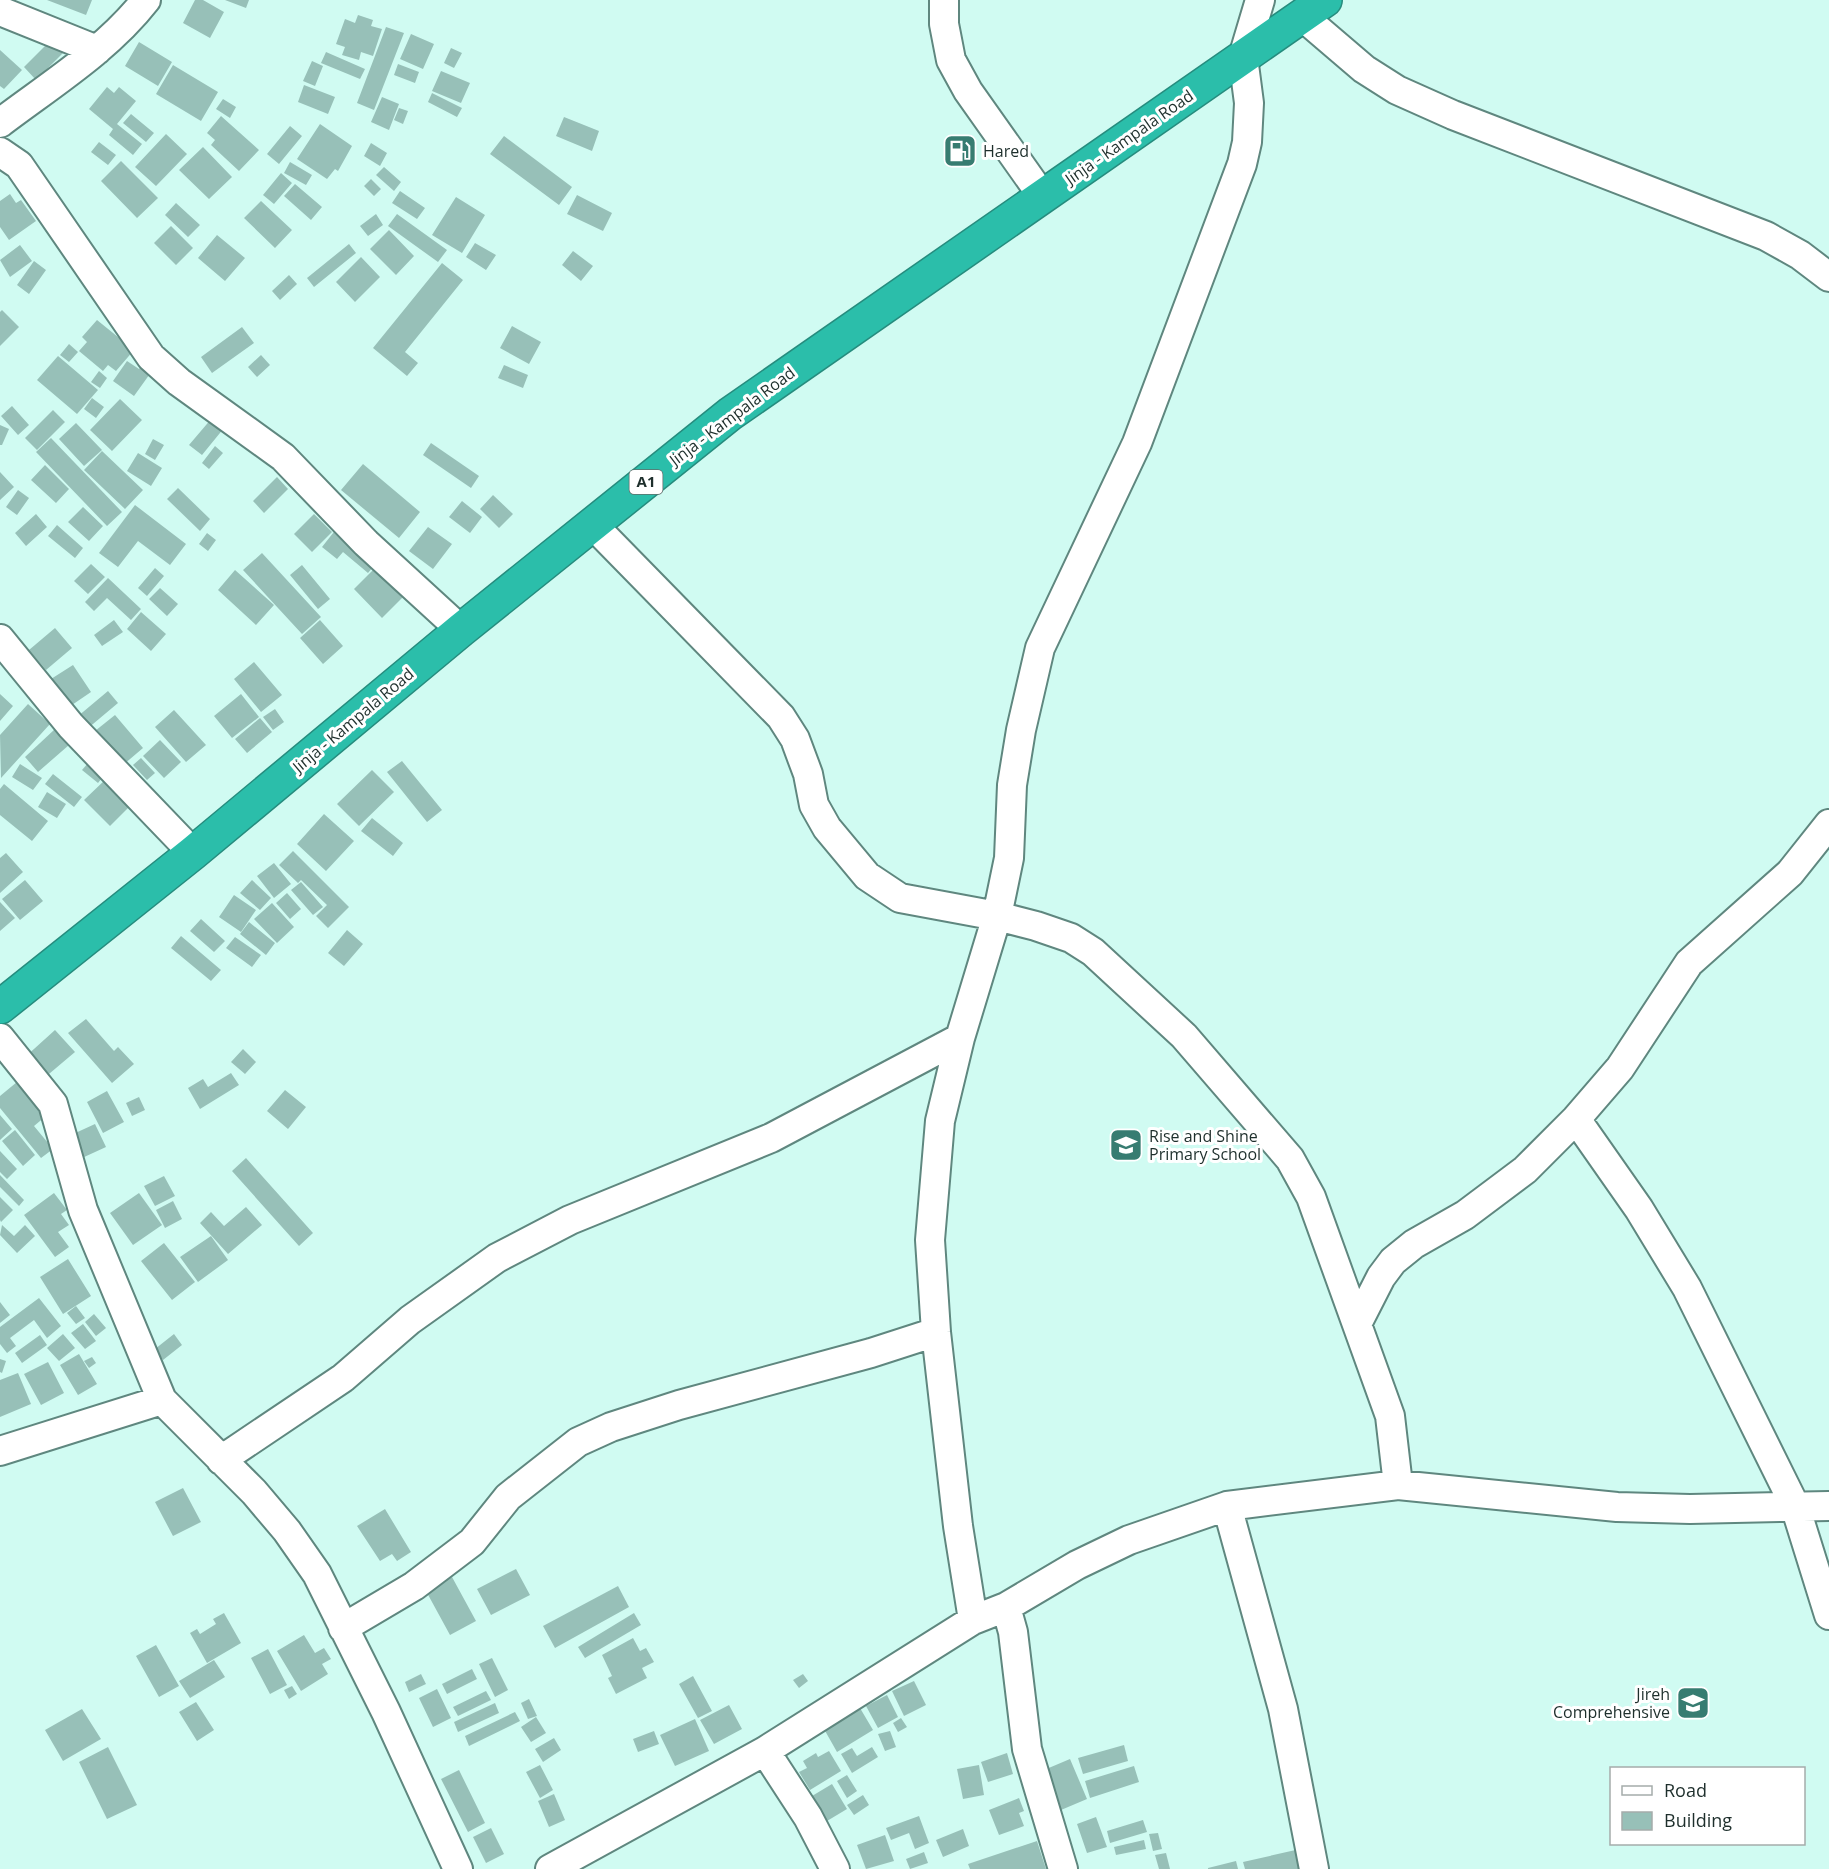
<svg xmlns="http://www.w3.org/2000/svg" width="1829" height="1869" font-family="'Open Sans',sans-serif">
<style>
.building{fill:#97c0b8}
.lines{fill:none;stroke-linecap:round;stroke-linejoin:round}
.minor-casing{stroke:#5f877f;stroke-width:32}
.highway-casing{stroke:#268c7e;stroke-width:36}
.minor{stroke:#fff;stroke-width:28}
.highway{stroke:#2bbeaa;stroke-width:33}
.labels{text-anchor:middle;stroke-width:6;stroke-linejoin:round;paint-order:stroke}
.shield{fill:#fff;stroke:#626d6b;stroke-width:1.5}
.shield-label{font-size:15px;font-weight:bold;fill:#1e2f2c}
.street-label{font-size:16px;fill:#1e2f2c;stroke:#fff}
.poi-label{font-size:16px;fill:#1e2f2c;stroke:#fff;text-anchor:start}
</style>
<rect width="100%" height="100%" fill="#d0fbf2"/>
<path class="building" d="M47 0H92L86 15Z
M195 0H203L224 12 210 38 183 23Z
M225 0H249L246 8Z
M358 15 373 20 371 26 382 29 373 56 361 52 359 60 342 55 345 47 336 44 345 19 355 23Z
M386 27 404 33 374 110 357 103Z
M411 34 434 44 423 69 400 59Z
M53 38 66 50 36 80 24 67Z
M139 42 172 62 158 86 125 66Z
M451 48 462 53 454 68 444 63Z
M0 50 22 70 4 89 0 86Z
M326 52 365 69 360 79 321 63Z
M312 61 323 66 315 86 303 81Z
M398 64 419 72 415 83 394 75Z
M173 65 218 92 201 121 156 94Z
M441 71 470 83 461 103 432 91Z
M304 85 335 97 328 114 298 102Z
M107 87 114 93 119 87 136 101 117 124 142 144 133 155 109 135 113 129 89 109Z
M432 93 462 108 457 117 428 102Z
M382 97 399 104 389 130 371 122Z
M223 99 236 107 230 118 216 109Z
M399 108 408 111 403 124 394 120Z
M131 114 154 133 146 142 123 123Z
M221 116 259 150 239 171 211 145 215 140 207 133Z
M564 117 599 131 592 151 556 136Z
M320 124 352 146 338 171 335 169 327 179 297 159Z
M290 126 302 136 279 164 267 154Z
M166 134 187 154 156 186 135 167Z
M504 136 572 187 559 205 490 154Z
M99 142 116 155 108 165 91 152Z
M371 143 387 153 380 166 364 156Z
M203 147 232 177 209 199 179 170Z
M121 161 158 198 137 218 101 181Z
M290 162 312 175 306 185 284 173Z
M384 167 401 182 394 191 376 175Z
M281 173 292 183 274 204 263 195Z
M371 179 381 189 374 196 364 186Z
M295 184 322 207 311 220 284 196Z
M400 191 425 208 417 219 392 203Z
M10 194 16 203 21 200 36 221 9 240 0 227V201Z
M577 195 612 213 603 231 567 214Z
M456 197 485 215 462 253 432 235Z
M261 201 292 230 275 248 244 218Z
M176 203 200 225 188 237 165 215Z
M376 214 383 225 368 236 360 226Z
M397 214 447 250 438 262 388 226Z
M171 226 193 248 176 265 154 243Z
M389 230 414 256 396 275 370 249Z
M217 235 245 258 225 281 198 258Z
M475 243 496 255 486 270 466 257Z
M349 244 356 253 314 287 307 278Z
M20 245 32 261 10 277 0 260Z
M573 251 593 266 581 281 562 265Z
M361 257 380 277 355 302 336 282Z
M34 261 46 270 29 294 17 285Z
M442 263 463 280 405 352 418 363 407 376 373 348Z
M289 275 297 284 280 300 272 291Z
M2 310 19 327 0 346V312Z
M97 320 134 350 116 371 108 365 103 371 79 351 87 342 82 337Z
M512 326 541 342 529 364 500 348Z
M242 327 254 343 212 373 201 357Z
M69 344 78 352 69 362 60 355Z
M261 355 270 365 257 377 248 367Z
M58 356 98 390 77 414 37 380Z
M127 361 139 369 142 364 152 371 134 396 113 381Z
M504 365 528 375 523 388 498 378Z
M99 371 107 378 100 388 91 382Z
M92 398 104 407 96 418 84 409Z
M120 399 142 420 112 451 90 430Z
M12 406 29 425 18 435 1 416Z
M53 410 65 422 37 450 25 438Z
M212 418 224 428 202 455 189 445Z
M76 423 102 450 84 466 59 439Z
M0 425 9 429 2 445H0Z
M51 438 122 512 107 526 36 452Z
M153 439 164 445 155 460 145 454Z
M431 443 479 476 471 488 423 455Z
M215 446 223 453 209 469 202 463Z
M102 451 143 490 125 509 84 470Z
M138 453 162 468 151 486 127 471Z
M363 464 420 512 399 538 341 490Z
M45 465 69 489 56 503 31 480Z
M0 472 14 487 0 500Z
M277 477 288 489 264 513 253 501Z
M178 488 210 519 200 531 167 499Z
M18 490 29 498 17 515 6 507Z
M493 495 513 514 499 528 480 509Z
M462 501 482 517 470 533 449 517Z
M135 505 186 544 170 565 138 541 118 567 99 553Z
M83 507 103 526 89 541 68 522Z
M36 514 47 527 26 546 15 533Z
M314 514 332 532 312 552 294 534Z
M57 525 83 548 75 558 48 536Z
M428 527 452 544 433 569 409 551Z
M337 528 378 561 368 573 343 552 337 559 322 547Z
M207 533 216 540 208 551 199 544Z
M262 553 321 617 302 634 243 570Z
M91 564 105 577 88 594 74 581Z
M302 565 330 599 318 609 290 575Z
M377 566 405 595 382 618 354 589Z
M155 568 164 576 147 596 138 588Z
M235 570 274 605 256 625 218 590Z
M108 578 141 609 131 620 107 598 94 611 85 602Z
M160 588 178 604 167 616 149 599Z
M141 612 166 634 151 651 127 629Z
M114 620 123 632 102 646 94 635Z
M320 620 343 646 323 664 300 638Z
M55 628 72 648 46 670 29 650Z
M254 662 282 695 261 712 234 679Z
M73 665 91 692 69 707 51 679Z
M108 691 118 703 87 729 77 717Z
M0 694 13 706 0 721Z
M241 694 259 717 232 738 214 716Z
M28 704 50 724 1 778 0 735Z
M275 709 284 722 273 730 263 717Z
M174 710 206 745 186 762 155 727Z
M115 715 143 748 123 765 95 731Z
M260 718 272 732 247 753 235 739Z
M55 729 69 745 38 772 25 757Z
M160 740 181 762 164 778 143 756Z
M141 758 155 773 147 780 133 765Z
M402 761 442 810 427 822 387 772Z
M89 762 105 774 98 783 82 770Z
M20 764 42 778 33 790 12 777Z
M372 770 394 792 359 826 337 804Z
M53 774 82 797 74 807 45 784Z
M106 779 131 805 110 826 84 800Z
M4 784 48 821 32 841 0 815V789Z
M47 792 66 804 57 818 38 807Z
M324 814 354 841 326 871 297 844Z
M372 818 403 843 393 856 361 831Z
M293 851 349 907 328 928 316 916 327 905 301 880 298 883 279 865Z
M6 853 23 872 0 893V858Z
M274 863 291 884 274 898 257 876Z
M25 880 43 901 20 920 2 899Z
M252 880 271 898 260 910 240 893Z
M301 882 323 907 313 915 291 890Z
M287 893 301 909 290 919 276 903Z
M234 895 256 910 241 932 219 917Z
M0 902 15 918 0 931Z
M272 903 294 927 277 943 254 919Z
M201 919 225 941 214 952 190 931Z
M249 922 275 943 266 955 240 934Z
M347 930 363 944 344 966 328 953Z
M181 936 221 970 211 981 171 948Z
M235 937 261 955 252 967 226 948Z
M86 1019 114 1051 118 1047 134 1064 112 1083 68 1033Z
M55 1030 75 1052 43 1079 24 1058Z
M243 1049 256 1062 245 1074 231 1062Z
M231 1073 239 1085 200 1109 188 1088 203 1079 208 1087Z
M17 1082 46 1116 34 1126 53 1149 41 1158 0 1108V1096Z
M285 1090 306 1107 288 1129 267 1111Z
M107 1091 124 1122 103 1133 87 1102Z
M139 1097 145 1110 132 1116 126 1103Z
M0 1115 12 1129 0 1140Z
M95 1124 106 1147 82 1158 71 1135Z
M15 1130 35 1155 23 1166 2 1141Z
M0 1151 17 1169 7 1179 0 1172Z
M246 1158 313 1233 299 1246 232 1171Z
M0 1175 24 1200 19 1206 0 1187Z
M164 1176 175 1196 155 1206 144 1186Z
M54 1193 67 1210 61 1214 69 1225 58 1232 69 1247 55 1257 24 1215Z
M139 1193 162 1225 133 1245 110 1213Z
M0 1197 13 1210 1 1222 0 1220Z
M173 1201 182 1219 165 1228 156 1210Z
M246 1207 262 1225 228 1254 200 1223 211 1212 224 1226Z
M2 1225 14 1236 25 1225 35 1236 17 1253 0 1235Z
M211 1236 228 1260 198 1282 180 1257Z
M164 1243 195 1282 172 1300 141 1261Z
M68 1259 91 1296 63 1314 40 1277Z
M39 1298 61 1326 47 1338 34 1320 10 1338 16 1346 7 1353 0 1344V1327Z
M0 1302 10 1315 0 1323Z
M76 1306 85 1318 76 1324 67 1313Z
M94 1314 106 1328 96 1336 85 1322Z
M83 1324 96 1341 85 1349 71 1333Z
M63 1334 75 1348 59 1361 47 1348Z
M174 1334 182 1345 163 1360 155 1349Z
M40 1335 47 1345 22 1363 15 1353Z
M79 1354 97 1384 78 1395 60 1365Z
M92 1357 96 1363 89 1368 84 1361Z
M0 1359 6 1361 2 1373 0 1372Z
M48 1362 64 1393 41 1405 24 1374Z
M18 1373 31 1404 0 1417V1380Z
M183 1488 201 1522 173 1536 155 1502Z
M385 1509 411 1552 397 1561 392 1554 380 1561 357 1526Z
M516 1569 530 1595 491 1615 477 1589Z
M452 1577 476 1621 450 1635 426 1591Z
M618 1586 629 1607 555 1648 543 1626Z
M224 1613 241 1643 207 1663 190 1633 197 1629 200 1634 216 1624 213 1619Z
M634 1613 641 1625 585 1658 578 1647Z
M304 1635 315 1653 324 1648 331 1659 322 1664 328 1674 301 1691 277 1651Z
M633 1638 640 1651 646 1648 654 1662 642 1668 647 1678 616 1694 608 1678 612 1676 602 1655Z
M156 1645 179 1686 159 1697 136 1656Z
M268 1649 287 1685 270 1694 251 1658Z
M492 1658 508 1690 495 1697 479 1664Z
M214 1660 225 1677 190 1698 179 1681Z
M472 1669 477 1679 447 1694 442 1684Z
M421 1674 426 1684 409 1692 405 1682Z
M803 1674 808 1681 799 1688 793 1680Z
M693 1676 712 1711 698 1718 679 1684Z
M914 1681 926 1705 904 1716 892 1691Z
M292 1686 297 1694 289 1699 284 1690Z
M437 1689 451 1718 433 1727 419 1698Z
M486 1691 491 1700 458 1716 453 1707Z
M887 1695 898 1717 878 1728 866 1706Z
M529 1699 537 1716 528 1719 521 1703Z
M196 1702 214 1730 197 1741 179 1712Z
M495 1703 499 1713 458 1732 454 1722Z
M729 1705 742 1729 714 1744 700 1720Z
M860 1708 873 1730 837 1752 824 1729Z
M82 1709 101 1739 63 1761 45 1730Z
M515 1712 520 1721 469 1746 465 1736Z
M536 1717 546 1733 531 1742 521 1727Z
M901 1718 907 1727 898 1732 893 1723Z
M695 1719 709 1751 675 1766 660 1735Z
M654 1731 659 1744 638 1752 633 1739Z
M890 1731 896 1747 885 1751 878 1734Z
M554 1738 561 1750 543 1762 535 1749Z
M1124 1745 1128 1761 1083 1774 1078 1758Z
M108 1747 137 1805 107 1819 79 1762Z
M872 1747 878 1757 852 1773 841 1754 852 1748 857 1756Z
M829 1751 841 1771 810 1790 799 1772 807 1768 803 1761 816 1753 818 1757Z
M1007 1753 1013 1774 988 1782 981 1762Z
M1070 1759 1087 1799 1061 1810 1044 1770Z
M540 1765 553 1790 540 1798 526 1772Z
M979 1765 984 1795 963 1799 957 1769Z
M1134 1766 1139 1782 1090 1798 1085 1781Z
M459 1770 485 1823 468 1832 441 1779Z
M847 1775 857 1791 847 1798 837 1781Z
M832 1784 847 1809 827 1821 812 1796Z
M554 1794 565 1820 549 1827 538 1801Z
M863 1795 869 1805 854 1815 847 1805Z
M1019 1798 1024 1811 1019 1813 1024 1826 999 1835 989 1810Z
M919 1816 929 1843 915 1849 909 1833 891 1840 886 1828Z
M1096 1817 1107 1847 1087 1853 1077 1824Z
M1143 1820 1147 1832 1110 1843 1107 1831Z
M491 1828 504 1854 486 1863 473 1837Z
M963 1829 969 1846 943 1857 936 1840Z
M1158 1833 1162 1849 1153 1851 1149 1834Z
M885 1835 894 1861 866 1869 857 1845Z
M1144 1840 1146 1849 1116 1855 1114 1847Z
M1037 1841 1046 1869H970L968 1864Z
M1300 1849 1305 1869H1245L1243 1862Z
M924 1852 928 1863 910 1869 906 1859Z
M1166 1853 1170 1869H1159L1155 1855Z
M1236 1861 1238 1869H1208V1868Z"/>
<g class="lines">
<g class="minor-casing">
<path id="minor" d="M944 0V24L951 60 968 91 1043 197
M0 11 97 50
M1302 16 1364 69 1397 90 1453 115 1766 236 1800 255 1829 277
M0 123C50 85 107 50 146 0
M0 152 19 165 151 357 179 382 283 457 366 543 461 630
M593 525 781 717 795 739 808 774 814 805 827 828 867 876 900 898 997 916 1036 926 1071 938 1093 952 1184 1036 1290 1159 1311 1197 1390 1416 1398 1485
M0 639 71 726 193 853
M0 1038 53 1104 83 1210 162 1400 254 1492 287 1531 317 1574 386 1712 458 1869
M1576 1119 1639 1209 1687 1288 1795 1506 1829 1615
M1357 1324 1381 1277 1393 1261 1414 1244 1465 1215 1525 1170 1576 1119 1620 1068 1689 963 1790 873 1829 824
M0 1451 162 1400
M221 1460 343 1378 410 1320 497 1258 570 1220 771 1138 960 1038
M1227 1506 1283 1709 1314 1869
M1006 1607 1013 1632 1027 1749 1063 1869
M973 1620 958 1526 936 1332 930 1240 940 1121 960 1038 997 916 1009 858 1012 785 1021 730 1040 648 1137 443 1242 164 1247 142 1249 103 1243 57 1260 0
M343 1628 414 1586 472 1542 508 1497 578 1442 611 1427 679 1405 871 1353 936 1332
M765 1751 808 1817 835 1869
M550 1869 765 1751 973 1620 1006 1607 1077 1565 1129 1540 1227 1506 1398 1485 1617 1507 1690 1509 1829 1506"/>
</g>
<g class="highway-casing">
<path id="highway" d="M0 1007 193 853 461 630 730 414 1325 0"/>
</g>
<use href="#minor" class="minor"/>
<use href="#highway" class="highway"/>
</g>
<defs>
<g id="fuel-square" transform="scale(1.725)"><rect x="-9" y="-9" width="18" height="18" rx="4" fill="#377c71" stroke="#fff"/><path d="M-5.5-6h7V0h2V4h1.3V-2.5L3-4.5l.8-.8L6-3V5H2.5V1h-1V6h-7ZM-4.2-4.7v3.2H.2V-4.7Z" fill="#fff"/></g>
<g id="school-square" transform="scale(1.725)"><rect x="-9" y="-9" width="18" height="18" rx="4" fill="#377c71" stroke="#fff"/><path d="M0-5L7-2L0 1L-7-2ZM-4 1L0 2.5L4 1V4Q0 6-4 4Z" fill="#fff"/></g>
</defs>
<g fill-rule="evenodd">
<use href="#fuel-square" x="960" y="151"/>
<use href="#school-square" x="1126" y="1145"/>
<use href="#school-square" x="1693" y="1703"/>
</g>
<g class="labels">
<rect class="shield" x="629.5" y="470" width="33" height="24" rx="4.5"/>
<g class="shield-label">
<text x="646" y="487">A1</text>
</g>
<g class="street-label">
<text transform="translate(1129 137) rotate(-35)" y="6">Jinja - Kampala Road</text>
<text transform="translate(732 416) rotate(-37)" y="6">Jinja - Kampala Road</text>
<text transform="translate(353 720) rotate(-40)" y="6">Jinja - Kampala Road</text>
</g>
<g class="poi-label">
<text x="983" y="157">Hared</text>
<text x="1149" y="1142">Rise and Shine<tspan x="1149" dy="18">Primary School</tspan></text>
<text x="1670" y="1700" text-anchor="end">Jireh<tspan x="1670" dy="18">Comprehensive</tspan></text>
</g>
</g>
<rect x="1610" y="1767" width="195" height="78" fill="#ffffff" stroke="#a5acab" stroke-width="1.5"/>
<rect x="1622" y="1786" width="30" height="9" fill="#ffffff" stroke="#a5acab" stroke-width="1.5"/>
<text x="1664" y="1797" font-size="18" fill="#1e2f2c">Road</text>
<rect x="1622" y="1812" width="30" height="18" fill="#97c0b8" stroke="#a5acab" stroke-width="1.5"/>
<text x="1664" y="1827" font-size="18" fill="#1e2f2c">Building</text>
</svg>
